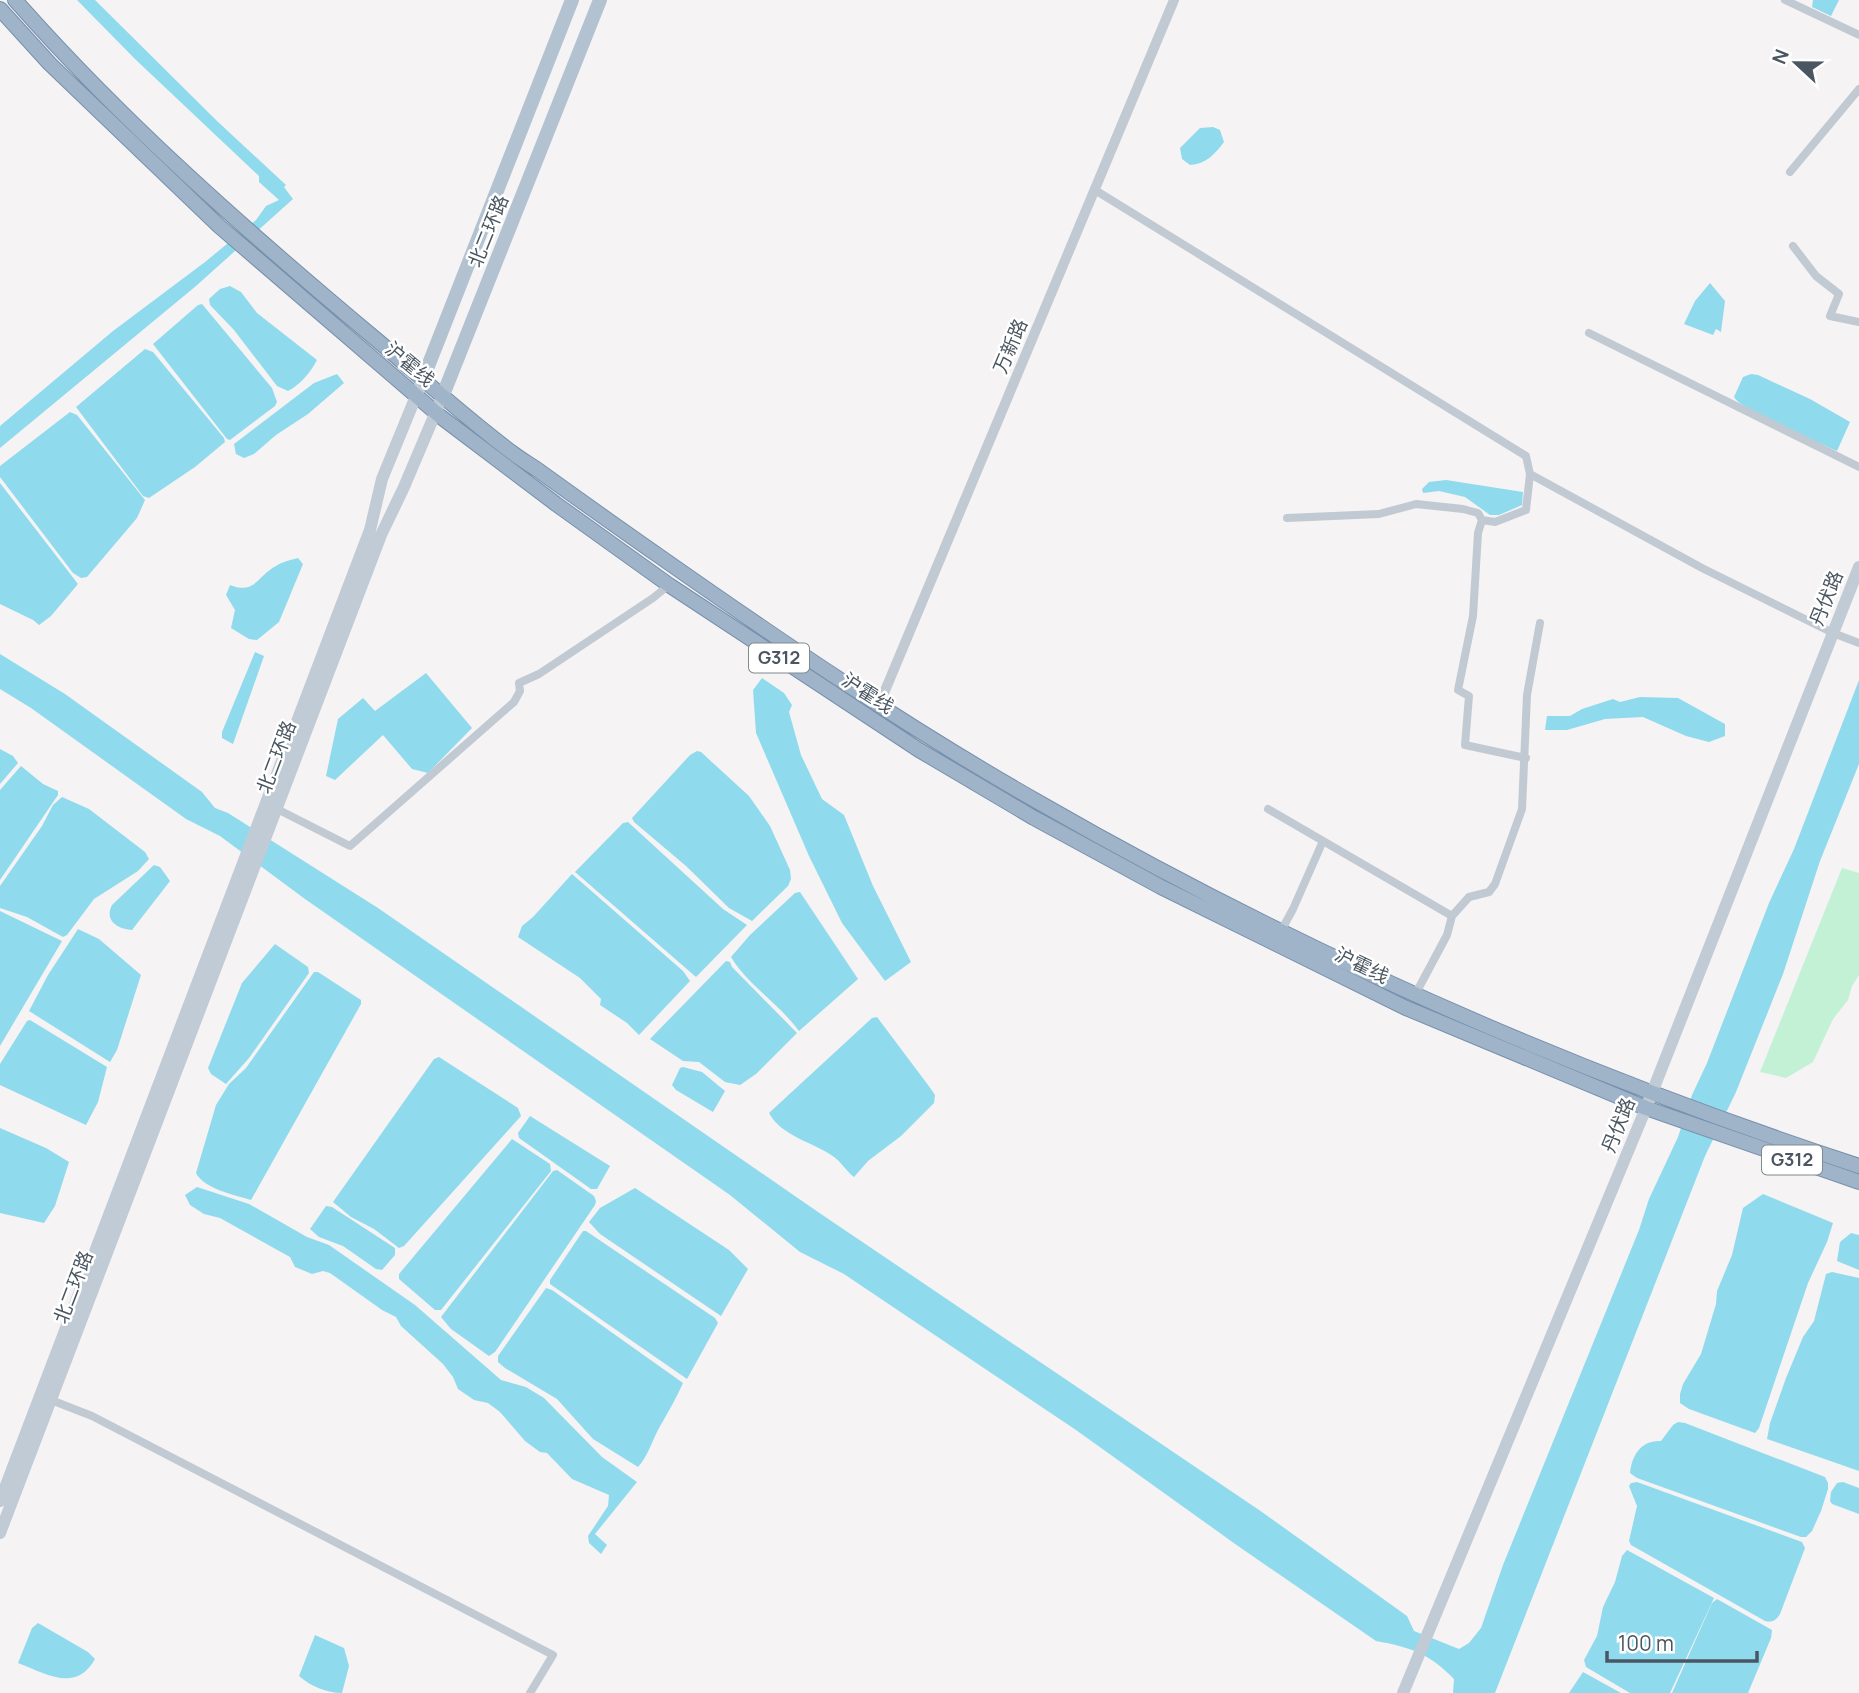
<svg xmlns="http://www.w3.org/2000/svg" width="1859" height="1693" font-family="Manrope,'Noto Sans SC',sans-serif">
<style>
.green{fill:#c3f1d5}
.water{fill:#90daee}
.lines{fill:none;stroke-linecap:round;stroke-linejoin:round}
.trunk-casing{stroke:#7690ad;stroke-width:16}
.minor{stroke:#c1cad2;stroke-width:8}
.tertiary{stroke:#c1cad2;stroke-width:10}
.secondary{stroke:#c1cbd6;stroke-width:12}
.primary{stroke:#b3c2d1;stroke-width:14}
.trunk{stroke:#9fb4c9;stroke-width:14}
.labels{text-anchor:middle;stroke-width:5;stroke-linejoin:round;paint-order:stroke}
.shield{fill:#fff;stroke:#808990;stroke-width:2}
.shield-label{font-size:18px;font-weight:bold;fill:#4a5661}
.street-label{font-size:19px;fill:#4a5661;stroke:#fff}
</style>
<rect width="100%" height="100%" fill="#f5f3f3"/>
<path class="green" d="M1842 868 1859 873V975L1852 986 1848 1000 1833 1019 1813 1062 1786 1078 1760 1072Z"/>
<path class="water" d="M77 0H95L217 121 286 185 284 187 293 199 196 286 0 448V426L113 331 205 262 256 220 266 206 279 200 259 182V176L135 59Z
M1813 0H1839L1831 16 1812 7Z
M1213 127 1220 130 1224 142C1215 154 1206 164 1190 165L1182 159 1180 148 1200 128Z
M1710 283 1725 301 1721 332 1716 329 1713 335 1684 324 1695 301Z
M230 286 241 292 257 313 317 360C311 372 300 385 288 391L277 386 234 330 210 305 209 299 220 289Z
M202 304 272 388 277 402 275 406 230 440 227 439 153 344 198 305Z
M145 349 153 352 224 438 225 442 195 467 149 498 143 496 76 407Z
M337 374 344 383 308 414 276 435 254 454 244 458 236 454 234 444 314 383Z
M1751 374 1758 375 1810 399 1850 422 1837 451C1816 441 1744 413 1734 397L1743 377Z
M70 412 77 415 145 500 137 518 87 577 81 578 73 573 0 477V466Z
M1446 480 1523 492 1522 505 1499 515H1490L1465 497 1439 491 1423 493 1422 489 1429 482Z
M0 483 78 584 51 616 39 625 33 620 0 604Z
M298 558 303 564 279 622 257 640 249 639 231 628 235 610 226 595 230 585C255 595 257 576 276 566 282 562 291 560 298 558Z
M255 652 264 656 233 744 222 738V732Z
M0 654 65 694 202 792 215 808 228 813 378 908 818 1212 1262 1512 1407 1616 1414 1631 1459 1649 1469 1643 1481 1628 1503 1565 1639 1230 1649 1199 1678 1137 1692 1095 1707 1063 1769 903 1794 849 1859 680V764L1820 861 1783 974 1736 1092 1705 1156 1495 1693H1453L1454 1679C1430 1654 1410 1647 1376 1641L1238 1546 1076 1430 844 1274 800 1252 730 1195 305 899 220 836 186 819 31 708 0 689Z
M426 673 472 728 428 773 412 769 383 735 335 780 326 776 338 719 363 698 375 711Z
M762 678 784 693 792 705 789 712 801 755 822 799 844 815 873 886 911 962 885 981 842 923 809 856 756 733 753 690Z
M1640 697 1678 698 1725 724V736L1709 742 1686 736 1643 717 1605 719 1567 730H1545L1547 716H1570L1582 709 1613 699 1620 702Z
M0 749 13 756 18 763 0 784Z
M697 751 701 752 749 796 770 826 790 870 791 879 788 886 752 921 729 908 686 866 634 822 632 818 690 755Z
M21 766 43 784 58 791V795L0 880V790Z
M62 797 89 809 145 852 149 859 138 871 94 899 67 935 63 937 27 917 0 908V886L42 826 53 805Z
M628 822 723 909 747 925 696 977 575 872 623 823Z
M154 865 160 867 170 881 132 930C118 929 104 921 112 905Z
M572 874 683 971 690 981 639 1035 627 1023 600 1005 601 999 580 978 518 937 522 926 533 917Z
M800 892 858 979 799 1031C779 1004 748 985 731 957L750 935 795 893Z
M0 911 62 941 0 1046Z
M78 929 99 939 141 975 117 1050 110 1062 29 1011 48 975Z
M275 944 308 967 309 973 249 1058 226 1084 211 1074 208 1068 242 983Z
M726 961 730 962 732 967 797 1033 756 1074 740 1085 725 1082 699 1062 683 1061 650 1039Z
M314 972H318L361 1000V1004L251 1200C235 1195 204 1189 196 1173L216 1105 229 1084 246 1068Z
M877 1017 928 1085 935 1095 934 1103 901 1136 868 1161 854 1177C846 1171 842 1163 834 1157 814 1142 782 1137 769 1113L872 1018Z
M30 1020 107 1067 98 1102 86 1125 0 1085V1064L27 1021Z
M439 1057 518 1108 521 1116 404 1246 399 1248 374 1229 351 1217 333 1202 434 1059Z
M683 1067 702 1072 725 1091 713 1112 676 1090 672 1085 680 1068Z
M530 1116 610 1166 597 1189H591L519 1138 518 1133Z
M0 1128 46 1148 69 1162 55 1206 44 1223 0 1213Z
M512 1139 550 1164 551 1171 441 1310H435L399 1279V1274Z
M557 1170 594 1196 596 1201 595 1205 495 1352 489 1356 451 1329 441 1317 540 1188 553 1171Z
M197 1187 249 1204 307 1237 329 1245 415 1305 501 1380 526 1387 544 1398 602 1457 637 1482 595 1534 607 1545 601 1554 589 1543 588 1536 608 1506 609 1495 572 1479 547 1453 540 1452 525 1441 500 1412 488 1403 474 1400 458 1389 453 1377 443 1364 401 1326 396 1317 382 1310 330 1273 323 1271 312 1274 295 1267 290 1257 220 1218 204 1214 190 1205 185 1195Z
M635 1188 729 1250 748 1269 721 1316 600 1234 589 1222 600 1208Z
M1763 1194 1833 1223 1827 1242 1808 1283 1759 1428 1755 1433 1689 1409 1680 1403V1394L1683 1384 1701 1354 1716 1304 1717 1291 1732 1255 1743 1208Z
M326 1206 332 1207 395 1248V1255L382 1270 376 1269 343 1246 319 1237 310 1229Z
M583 1231H586L715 1318 718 1323 687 1379 550 1284V1280Z
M1851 1233 1859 1235V1270L1837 1261 1840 1242Z
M1832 1272 1859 1278V1471L1767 1439 1770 1423 1786 1378 1803 1337 1814 1321 1826 1274Z
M546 1288 552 1290 683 1383C676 1399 668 1412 659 1428 652 1441 648 1456 638 1467L593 1439 557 1399 505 1368 498 1362V1356Z
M1678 1422 1685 1423 1825 1477 1828 1483V1489L1821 1511 1812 1531 1806 1537H1801L1637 1478 1630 1473C1632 1455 1641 1440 1661 1441L1673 1425Z
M1637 1482 1802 1542 1805 1548 1780 1614C1776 1620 1773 1623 1765 1621L1631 1545 1629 1541 1637 1506 1629 1486 1631 1483Z
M1843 1482 1859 1488V1514L1832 1504 1830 1501 1831 1492 1837 1483Z
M1627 1550 1714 1598 1670 1693H1630L1586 1667 1584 1660 1597 1636 1603 1607 1615 1582 1622 1556Z
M1717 1599 1772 1630 1771 1638 1748 1693H1672L1712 1603Z
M38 1623 88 1652 95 1659C76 1693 47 1674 18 1663L32 1628Z
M315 1635 344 1648 349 1666 342 1693C327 1693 310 1686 299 1676Z
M1583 1672 1621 1693H1569Z"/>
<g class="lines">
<g class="trunk-casing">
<path id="trunk" d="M15 0C125 125 250 234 378 341 423 379 467 419 514 454 523 461 533 466 542 473 581 501 620 529 659 556 783 643 908 728 1040 803 1299 952 1575 1073 1859 1166
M0 9 50 64 219 226 441 417 556 504 669 585 919 750 1034 818 1161 887 1406 1008 1646 1108 1859 1182"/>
</g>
<path class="minor" d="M1785 0 1859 35
M1790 172 1859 89
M1095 190 1526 456 1530 474 1702 568 1833 633 1859 643
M1793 246 1816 276 1839 294 1830 316 1859 322
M1589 333 1859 467
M1287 518 1379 514 1416 504 1463 509 1478 513 1482 520
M1526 758 1465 745 1469 696 1458 690 1473 616 1478 533 1482 520 1495 522 1526 510 1530 474
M277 809 350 846 514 702 520 691 519 683 539 674 653 598 669 585
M1268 809 1452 916 1447 935 1415 995
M1452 916 1469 897 1489 892 1495 884 1522 809 1527 695 1540 623
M1281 931 1293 909 1323 841
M51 1400 92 1416 553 1655 530 1693"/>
<path class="tertiary" d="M879 705 1174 0"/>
<path class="secondary" d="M0 1501 370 530 382 479 423 379
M0 1533 381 535 404 487 443 395
M1403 1693 1646 1108 1859 567"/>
<path class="primary" d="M423 379 572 0
M443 395 600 0"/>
<use href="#trunk" class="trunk"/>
</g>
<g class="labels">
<g class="shield">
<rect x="749" y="643.5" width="60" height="29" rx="5"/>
<rect x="1762" y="1145.5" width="60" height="29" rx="5"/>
</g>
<g class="shield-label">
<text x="779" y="664">G312</text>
<text x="1792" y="1166">G312</text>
</g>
<g class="street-label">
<text transform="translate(488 231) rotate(-68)" y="7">北二环路</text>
<text transform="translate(1010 346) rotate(-67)" y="7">万新路</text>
<text transform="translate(410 364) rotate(40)" y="7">沪霍线</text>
<text transform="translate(1826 598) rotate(-68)" y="7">丹伏路</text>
<text transform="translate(868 693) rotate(33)" y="7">沪霍线</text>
<text transform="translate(276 757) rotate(-69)" y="7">北二环路</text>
<text transform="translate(1362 965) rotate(26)" y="7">沪霍线</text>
<text transform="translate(1618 1125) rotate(-68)" y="7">丹伏路</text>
<text transform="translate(73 1287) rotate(-69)" y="7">北二环路</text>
</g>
</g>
<g transform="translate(1796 63) rotate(292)" stroke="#ffffff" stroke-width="5" paint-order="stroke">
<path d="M0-5L12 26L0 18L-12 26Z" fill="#4a5661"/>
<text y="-10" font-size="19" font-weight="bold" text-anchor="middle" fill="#4a5661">N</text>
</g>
<path d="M1607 1651v10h150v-10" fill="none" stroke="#4a5661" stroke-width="3.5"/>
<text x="1618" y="1651" font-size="21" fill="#4a5661" stroke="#ffffff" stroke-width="5" paint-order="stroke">100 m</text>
</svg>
